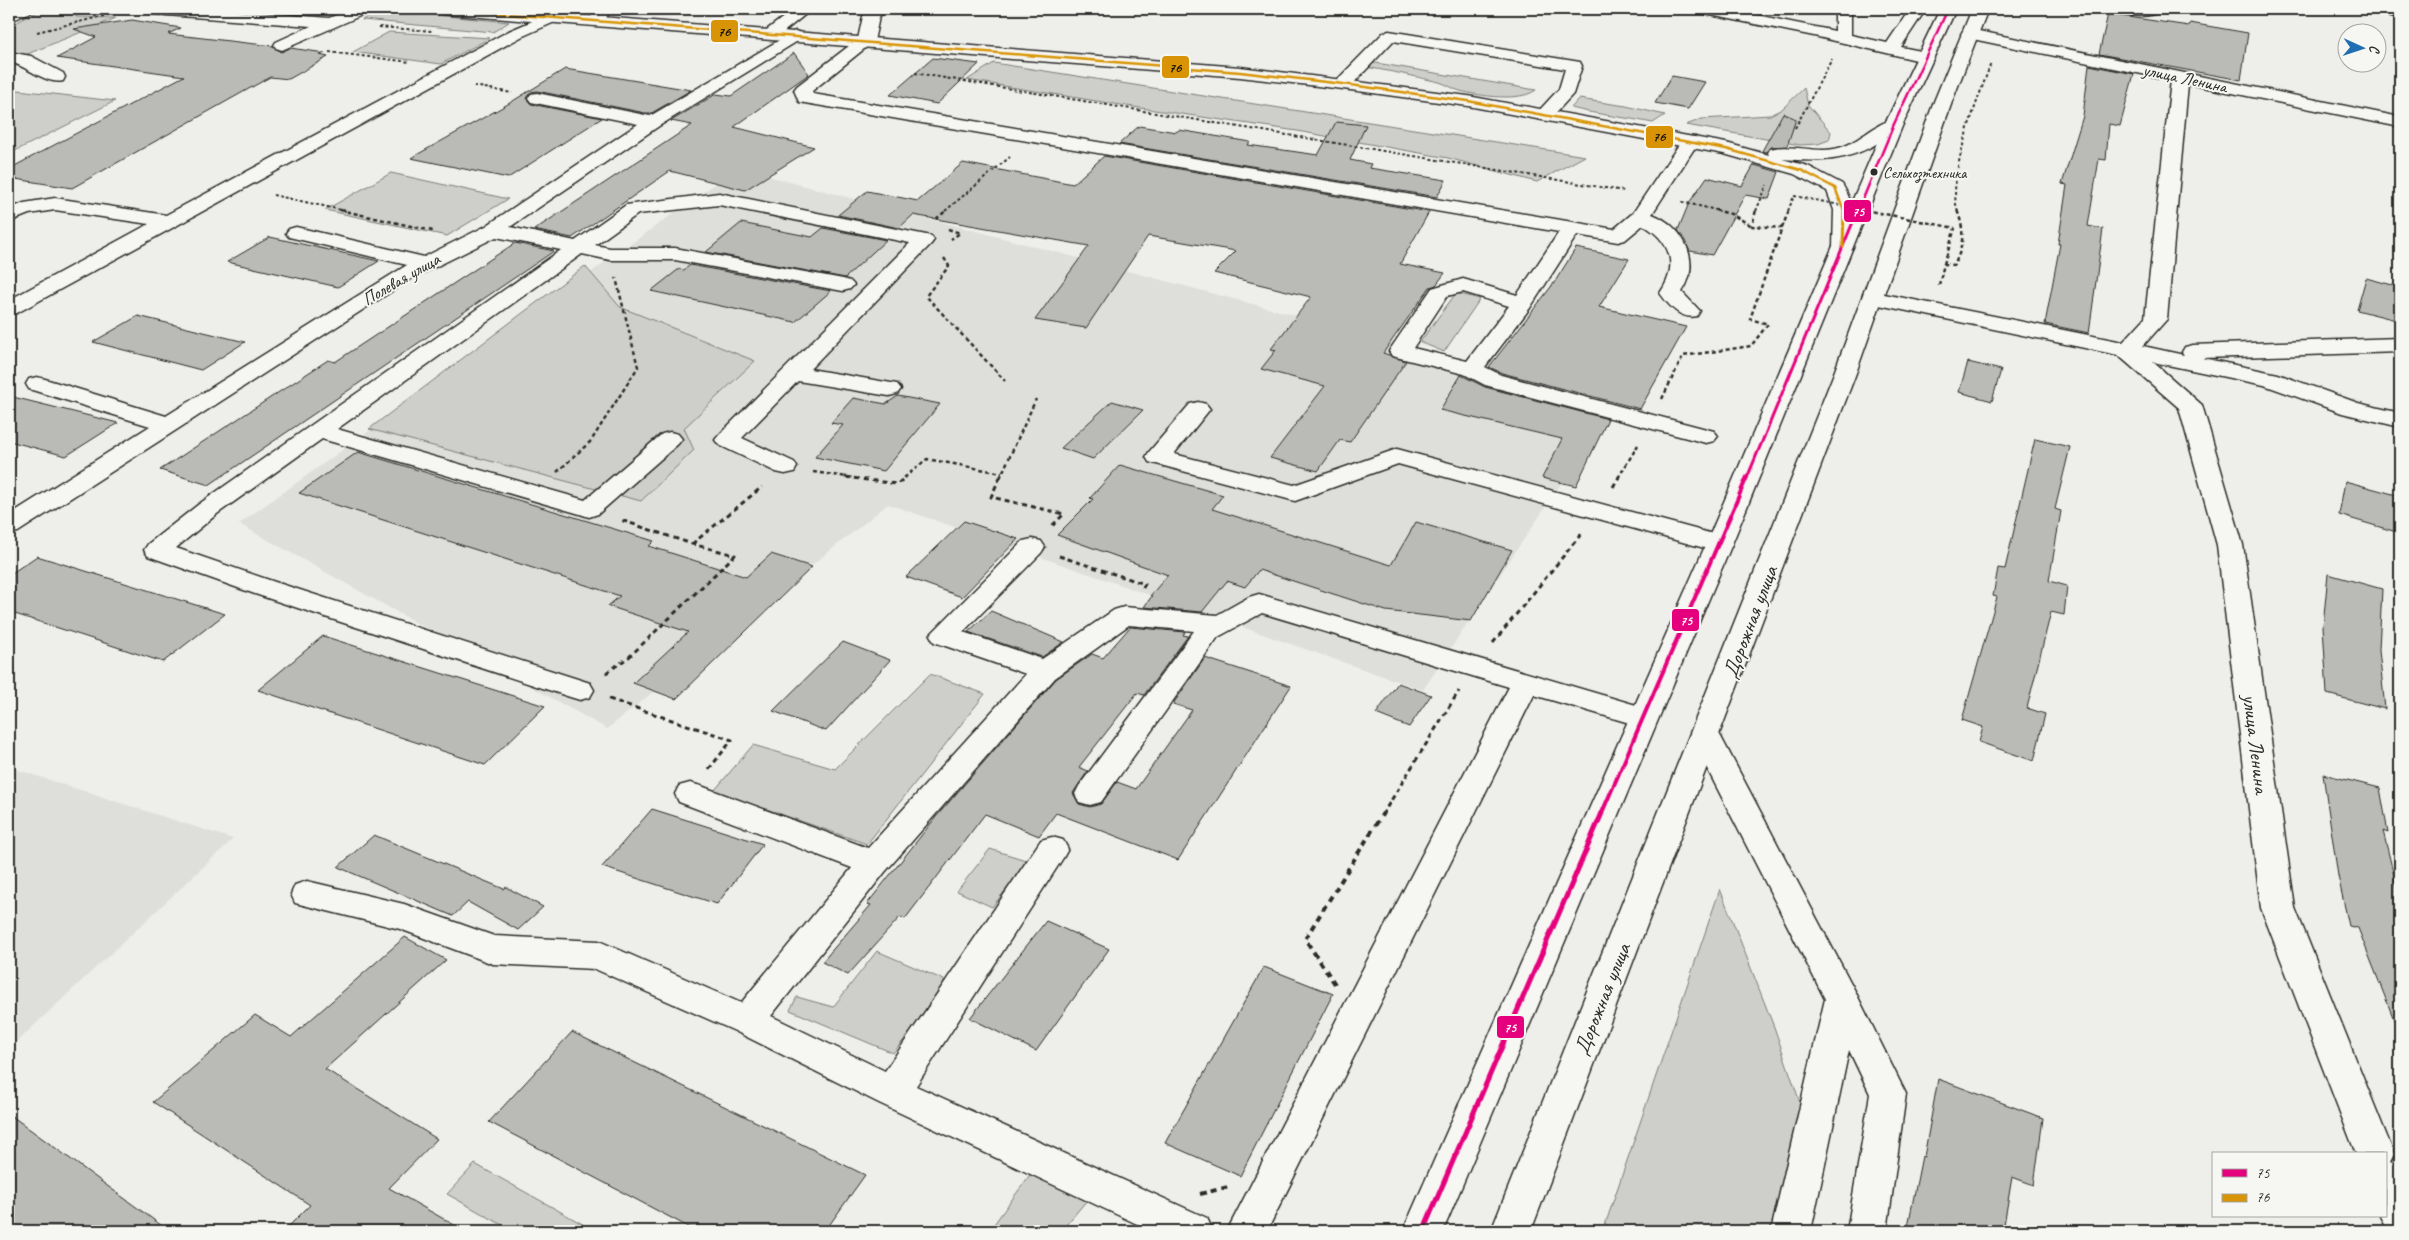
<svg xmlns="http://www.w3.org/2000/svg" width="2409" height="1240" font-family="Caveat,sans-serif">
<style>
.built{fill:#dededb}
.green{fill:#cececa;stroke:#7c7c7a}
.building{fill:#babab7;stroke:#2b2b2b}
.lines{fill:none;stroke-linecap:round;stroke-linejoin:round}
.minor-casing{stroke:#2b2b2b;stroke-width:3}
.major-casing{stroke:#2b2b2b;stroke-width:3}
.highway-casing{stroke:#2b2b2b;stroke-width:3}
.path-far3{stroke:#2b2b2b;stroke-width:2;stroke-dasharray:3 2.5;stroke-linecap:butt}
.path-far2{stroke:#2b2b2b;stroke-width:2.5;stroke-dasharray:4 3;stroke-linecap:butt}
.path-far1{stroke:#2b2b2b;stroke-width:3;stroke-dasharray:5 4;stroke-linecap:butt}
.path{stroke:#2b2b2b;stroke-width:4;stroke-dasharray:6 5;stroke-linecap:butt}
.minor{fill:#f6f6f2;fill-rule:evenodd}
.major{fill:#f6f6f2;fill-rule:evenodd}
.highway{fill:#f6f6f2;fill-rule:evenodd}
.path-bridge-far1{stroke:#2b2b2b;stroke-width:2;stroke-dasharray:3 2.5;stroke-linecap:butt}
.path-bridge{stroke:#2b2b2b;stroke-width:2.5;stroke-dasharray:4 3;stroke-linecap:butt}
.bus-1-far3-casing{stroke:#f6f6f2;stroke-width:5}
.bus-1-far2-casing{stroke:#f6f6f2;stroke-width:6}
.bus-1-far1-casing{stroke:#f6f6f2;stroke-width:8}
.bus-1-casing{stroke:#f6f6f2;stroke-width:9}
.bus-2-far1-casing{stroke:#f6f6f2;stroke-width:5}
.bus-2-casing{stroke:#f6f6f2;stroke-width:6}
.bus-1-far3{stroke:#e5007d;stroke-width:2.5}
.bus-1-far2{stroke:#e5007d;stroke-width:3}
.bus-1-far1{stroke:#e5007d;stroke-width:4}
.bus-1{stroke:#e5007d;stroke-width:5}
.bus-2-far1{stroke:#d89406;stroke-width:2.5}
.bus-2{stroke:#d89406;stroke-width:3}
.bus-dot{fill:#2b2b2b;stroke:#f6f6f2;stroke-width:2}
.labels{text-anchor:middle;stroke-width:4;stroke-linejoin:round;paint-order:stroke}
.far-bus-label{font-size:16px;fill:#2b2b2b;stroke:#f6f6f2;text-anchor:start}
.far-street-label{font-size:18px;fill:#2b2b2b;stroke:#f6f6f2}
.street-label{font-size:21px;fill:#2b2b2b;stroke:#f6f6f2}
.line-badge{stroke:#f6f6f2;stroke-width:2}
.badge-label{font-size:14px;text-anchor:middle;font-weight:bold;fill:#fff}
.pale-badge-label{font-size:14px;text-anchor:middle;font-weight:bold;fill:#111}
</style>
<rect width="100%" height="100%" fill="#eeeeea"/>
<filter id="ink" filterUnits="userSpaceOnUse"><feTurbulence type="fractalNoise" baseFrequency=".02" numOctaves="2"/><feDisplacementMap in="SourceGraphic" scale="10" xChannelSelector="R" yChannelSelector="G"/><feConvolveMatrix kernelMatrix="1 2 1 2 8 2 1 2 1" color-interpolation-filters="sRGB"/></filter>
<g filter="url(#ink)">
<path class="built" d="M737 168 1617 400 1423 690 888 504 607 729 239 524Z
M9 767 233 839 9 1049Z"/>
<path class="green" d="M43 9 81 10 76 17 116 18 25 55 9 53V26Z
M238 9H332L314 18 243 12Z
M381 10 509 22 493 32 362 20Z
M389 32 490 38 441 64 353 52Z
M994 63 1585 156 1537 182 1448 158 1297 131 1127 106 967 80Z
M1376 63 1536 90C1520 102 1480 96 1460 91 1453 89 1447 84 1439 82 1413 76 1386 70 1359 66Z
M1804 88 1808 105 1831 132 1829 140 1818 144 1800 145 1686 125 1702 119 1770 115 1782 109Z
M9 89 115 101 9 154Z
M1579 99 1626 106 1665 115 1653 123C1625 117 1598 115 1571 108Z
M391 173 508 199 447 236 325 210Z
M585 266 620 307 755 361 684 428 694 450 641 501 369 429Z
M1456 293 1480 299 1444 352 1420 342Z
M930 674 985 694 867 844 714 791 753 745 835 769Z
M990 849 1029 861 992 907 957 891Z
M1720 889 1774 1027 1804 1114 1777 1231H1603Z
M877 951 951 983 893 1053 790 1010 797 997 833 1007Z
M1040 1161 1093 1193 1061 1231H989Z
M475 1164 595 1231H513L447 1194Z"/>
<path class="building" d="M2108 14 2189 26 2190 23 2248 33 2241 80 2099 54Z
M132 20 181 28 168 34 273 46 281 52 290 48 325 53 320 55 328 57 289 79 270 77 72 188 9 178V169L184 76 57 58 96 37 74 29Z
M794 53 809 74 734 127 814 147 745 190 670 171 572 238 534 230 692 125 671 121 716 94 731 96Z
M933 58 979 64 937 104 890 95Z
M2089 65 2134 74 2120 126 2109 124 2106 160 2099 159 2088 226 2103 229 2089 333 2045 324 2060 244H2058L2067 185 2062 184 2083 116Z
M565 69 691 90 650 114 537 91 531 92 526 98 531 104 602 118 508 178 411 158 508 104Z
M1672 76 1705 82 1688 109 1655 103Z
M1783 113 1796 119 1787 146 1770 147 1766 152 1762 151Z
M1336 122 1366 125 1350 160 1371 164 1369 168 1446 180 1437 197 1119 144 1139 126 1176 132 1179 130 1250 142 1248 145 1318 155Z
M1104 156 1429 212 1400 264 1445 273 1436 285 1430 287 1383 353 1406 361 1350 442 1340 440 1318 471 1270 458 1325 386 1261 369 1276 350 1271 349 1311 297 1214 273 1236 251 1148 236 1086 328 1035 320 1089 246 913 215 899 228 838 215 867 191 918 201 963 163 1073 184Z
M1754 165 1779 172 1769 199 1745 195 1712 255 1690 251 1678 230 1689 203 1707 177 1742 186Z
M741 223 812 237 823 228 886 240 845 278 706 252Z
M270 237 379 261 338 287 227 262Z
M515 243 554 251 209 485 160 470 328 360 335 362Z
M1576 248 1629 259 1599 307 1686 327 1640 409 1502 373 1489 367 1554 283Z
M690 265 831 291 795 322 651 291 679 269 684 270Z
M2366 278 2400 287V321L2357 310Z
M138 316 245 342 201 370 93 342Z
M1968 362 2001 370 1992 401 1959 392Z
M1461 375 1485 387 1608 419 1576 486 1542 478 1562 439 1440 410Z
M9 396 118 423 66 456 9 441Z
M898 396 940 404 884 471 815 457 843 425 831 423 853 398 886 404Z
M1112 401 1143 410 1093 459 1061 448Z
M2035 439 2070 447 2055 509 2061 511 2049 581 2067 586 2064 615 2051 612 2027 708 2045 714 2034 761 1979 742 1983 727 1962 720 1997 597 1993 596 1998 568 2005 569Z
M358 452 654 541 649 546 746 577 771 554 812 567 676 699 633 683 688 632 608 606 620 596 299 493Z
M1120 465 1223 495 1212 509 1391 565 1416 522 1512 550 1471 621 1386 611 1259 570 1245 587 1227 581 1202 612 1144 607 1152 596H1150L1168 575 1057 535 1093 499 1090 498Z
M2345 481 2400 496V533L2339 515Z
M964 521 1018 539 962 597 906 577Z
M37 556 225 614 163 662 9 612V575Z
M2328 574 2382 589 2379 650 2385 709 2327 694 2323 626Z
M991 611 1064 642 1042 657 968 632Z
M1130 627 1185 632 1183 635 1188 636 1144 695 1137 693 1079 767 1088 771 1073 793 1079 804 1090 807 1101 804 1117 782 1136 789 1192 710 1173 704 1205 658 1291 686 1178 860 1056 813 1039 836 985 814 905 919 900 917 848 975 822 962 871 905 867 904 936 817 1056 679 1092 654 1103 658Z
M323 636 545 706 485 765 258 690Z
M843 642 890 660 826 731 773 711Z
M1398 683 1431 695 1409 727 1376 714Z
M2323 774 2380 788 2388 833 2383 831 2400 900V1029L2398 1030 2358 928 2349 926 2338 876Z
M652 809 763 844 717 904 602 867Z
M374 835 504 889 506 887 543 907 518 930 468 902 453 916 338 867Z
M1046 921 1109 949 1036 1051 970 1018Z
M405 937 446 960 325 1069 437 1139 389 1188 465 1231H284L310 1205 153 1102 255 1015 291 1037Z
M1264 967 1333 994 1240 1176 1165 1143Z
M572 1032 865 1175 825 1231H696L489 1122Z
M1938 1079 2043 1118 2034 1185 2012 1177 2003 1231H1907L1922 1156 1924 1157Z
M9 1114 169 1231H9Z"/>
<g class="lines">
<g class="minor-casing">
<path id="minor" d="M13 9H33L31 12 9 22V11Z
M145 9H210L329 18 351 9H371L369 12 282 50 276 48 274 45 276 42 311 26 153 14Z
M594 9H610L603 25H591L589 22Z
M794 9H812L776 38H764L762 35 764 32Z
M869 9H886L879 17 874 41 812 91 813 94 1614 229 1633 213 1684 137H1696L1699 141 1652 214C1684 226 1702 262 1682 292L1700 311 1697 316C1681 320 1669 306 1660 293 1679 266 1671 241 1643 225L1625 240 1618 242 1577 235 1530 308 1485 367 1501 375 1714 431 1718 436 1714 441 1706 443 1485 385 1464 374 1392 356 1389 351 1432 288 1463 279 1517 295 1559 232 799 102 794 90 797 86 858 39 863 16ZM1463 292 1509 306 1467 361 1413 348 1447 296Z
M1697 9H1727L1835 31V9H1851V35L1887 43 1910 9H1926L1901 47 1931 53 1933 57 1931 61 1925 62 1814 36 1705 14Z
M2105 9H2162C2154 20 2120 15 2107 12Z
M2372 9H2400V18L2374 12Z
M551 13 557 15 559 18 557 21 521 37 17 313 9 314V300L149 224 55 210 29 214 9 222V209L24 203 55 198 166 215 509 31Z
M1969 29 2400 117V127L2188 84 2167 319 2143 346 2184 355 2182 352 2185 347 2193 345 2400 338V352L2202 358 2278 374 2358 403 2400 413V427L2342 413 2264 385 2153 362 2202 405 2243 545 2295 908 2394 1154 2390 1162 2399 1166 2400 1169V1231L2386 1227 2381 1216H2385V1154H2356L2261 908 2217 545 2179 408 2118 355 1874 304 1866 303 1863 298 1866 293 1874 292 2123 342 2145 318 2171 80 1963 37 1961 34 1963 31Z
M795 31 801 33 803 36 801 39 659 126 510 227 575 241 626 205 719 193 931 236 934 240 931 244 810 369 897 384 901 389 897 394 889 396 798 381 742 438 794 462 797 467 794 472 785 474 776 472 719 445 715 440 719 435 910 243 719 205 638 214 595 245 610 248H675L843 279 850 281 854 285 850 289 843 291 675 260H610L582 254 337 429 585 500 662 434 670 432 678 434 682 439 678 444 598 514 589 517 580 514 322 439 217 514 176 548 275 582 590 683 594 690 590 697 580 700 570 697 255 594 148 556 144 550 148 544 199 504 561 250 496 237 409 280 18 532 9 534V515L150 426 29 389 26 384 29 379 37 377 45 379 166 416 407 265 289 237 286 233 289 229 296 227 424 257 486 226 638 124 531 102 528 98 531 94 537 93 650 116Z
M1389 31 1574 61 1580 62 1582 66 1573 94 1550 119H1538L1535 115 1559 89 1565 69 1393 41 1349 88H1337L1334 84 1337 80 1383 33Z
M9 52 31 56 63 73 65 77 63 81C46 85 26 65 9 62Z
M1198 402 1206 404 1210 409 1174 454 1294 485 1397 449 1728 538 1732 544 1728 550 1719 552 1398 464 1295 501 1149 462 1146 457 1149 452 1190 404Z
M1032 539 1041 541 1045 547 1041 553 963 632 1042 659 1114 610 1124 607 1217 615 1249 597 1259 594 1653 710 1658 717 1653 724 1643 727 1534 695 1267 1231H1227L1509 687 1262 613 1218 637 1101 802 1090 805 1079 802 1075 794 1079 786 1194 631 1129 625 1055 678 885 872 771 1016 885 1071 1041 840 1052 837 1063 840 1068 849 1063 858 916 1086 1207 1218 1213 1231H1152L879 1103 735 1031 595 969 493 964 400 929 295 903 291 894 295 885 307 881 404 904 494 936 599 941 741 1003 852 868 679 802 675 794 679 786 690 783 701 786 868 848 1026 674 934 642 930 635 1023 541Z
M1706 726 1717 730 1721 737 1854 989 1906 1094 1887 1231H1847L1870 1094 1849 1050 1811 1231H1771L1825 999 1691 737 1695 730Z"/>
</g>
<g class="major-casing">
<path id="major" d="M435 9H500L1240 67 1468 96 1726 143 1769 155 1768 153 1770 149C1795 143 1821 156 1845 146 1861 140 1884 116 1900 120L1903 124C1898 131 1889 137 1881 141 1849 162 1819 162 1782 159L1808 166 1842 184C1855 204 1854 224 1853 247L1850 251 1843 253 1836 251 1833 247 1834 210 1827 191 1794 174 1724 154 1468 106 1343 89 1240 77 443 14Z"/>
</g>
<g class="highway-casing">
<path id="highway" d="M1940 9H1956L1903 124 1732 544 1443 1231H1403L1706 544 1885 124Z
M1972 9H1988L1953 99 1856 373 1531 1231H1491L1834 373 1935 99Z"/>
</g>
<path class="path-far3" d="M379 27 432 31
M37 32 120 12 126 13
M329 52 410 62
M915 73 1624 191
M474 86 512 93
M1795 128 1832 59
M273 195 346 211
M1682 202 1720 211
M945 211 1010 157
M1756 211 1767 185
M1788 211 1794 196
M1958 211C1945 179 1979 97 1991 63"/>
<path class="path-far2" d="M340 210 433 231
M1715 210 1731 214 1752 226
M936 219 947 210
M1782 228 1789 210
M948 229 960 233 951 239
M944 258 949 266 926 296 1005 381
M1944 264 1955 228
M1939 285 1944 264 1954 265C1964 246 1965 230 1957 210
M1662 399 1683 356 1751 346 1768 324 1750 319 1782 228 1752 226 1756 210
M557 472 591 441 638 367 616 278
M813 472 854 478
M904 478 927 459 1002 473
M1000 478 1036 399
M1618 478 1638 445"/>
<path class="path-far1" d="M845 477 897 484 906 477
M1000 477 991 497 1064 514 1051 527
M1613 487 1619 477
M692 544 762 487
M1059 556 1145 584 1141 591
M1493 643 1582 533
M606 673 629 657 735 555 692 544 621 520
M609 699 732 740 709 769
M1382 815 1459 691"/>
<path class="path" d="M1335 984 1305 939 1383 813
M1200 1194 1228 1187"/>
<use href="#minor" class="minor"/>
<use href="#major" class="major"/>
<use href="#highway" class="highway"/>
<path class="path-bridge-far1" d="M1794 196 1871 211"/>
<path class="path-bridge" d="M1865 210 1955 228"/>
<g class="bus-1-far3-casing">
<path id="bus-1-far3" d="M1858 211 1894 124 1948 9"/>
</g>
<g class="bus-1-far2-casing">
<path id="bus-1-far2" d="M1747 478 1858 210"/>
</g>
<g class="bus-1-far1-casing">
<path id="bus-1-far1" d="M1601 815 1747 477"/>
</g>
<g class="bus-1-casing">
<path id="bus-1" d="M1423 1231 1602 813"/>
</g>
<g class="bus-2-far1-casing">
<path id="bus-2-far1" d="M443 9 1240 72 1343 84 1468 101 1726 149 1801 170 1835 188 1844 211"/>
</g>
<g class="bus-2-casing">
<path id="bus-2" d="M1843 247 1844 210"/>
</g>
<use href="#bus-1-far3" class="bus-1-far3"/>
<use href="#bus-1-far2" class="bus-1-far2"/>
<use href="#bus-1-far1" class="bus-1-far1"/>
<use href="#bus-1" class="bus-1"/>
<use href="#bus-2-far1" class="bus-2-far1"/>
<use href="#bus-2" class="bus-2"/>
</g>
</g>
<circle class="bus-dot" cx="1874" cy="172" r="4.5"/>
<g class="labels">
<g class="far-bus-label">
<text x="1883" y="178">Сельхозтехника</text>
</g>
<g class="far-street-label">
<text transform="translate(2185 78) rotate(12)" y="6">улица Ленина</text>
<text transform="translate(401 279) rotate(-30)" y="6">Полевая улица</text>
</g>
<g class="street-label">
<text transform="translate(1750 622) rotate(-69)" y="7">Дорожная улица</text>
<text transform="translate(2256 744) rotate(83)" y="7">улица Ленина</text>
<text transform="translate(1602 999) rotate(-68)" y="7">Дорожная улица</text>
</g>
</g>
<g class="line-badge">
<rect x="710" y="19" width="29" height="24" rx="5" fill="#d89406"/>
<rect x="1161" y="55" width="29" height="24" rx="5" fill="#d89406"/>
<rect x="1645" y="125" width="29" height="24" rx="5" fill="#d89406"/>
<rect x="1843" y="199" width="29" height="24" rx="5" fill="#e5007d"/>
<rect x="1671" y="608" width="29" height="24" rx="5" fill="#e5007d"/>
<rect x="1496" y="1015" width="29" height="24" rx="5" fill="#e5007d"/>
</g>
<g class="badge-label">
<text x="1858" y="216">75</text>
<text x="1686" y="625">75</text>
<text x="1510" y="1032">75</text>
</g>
<g class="pale-badge-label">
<text x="724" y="36">76</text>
<text x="1175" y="72">76</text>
<text x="1659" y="141">76</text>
</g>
<rect width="2409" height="1240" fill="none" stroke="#f6f6f2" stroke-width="30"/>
<rect x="15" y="15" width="2379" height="1210" fill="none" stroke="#2b2b2b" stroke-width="2" filter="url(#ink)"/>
<rect x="2212" y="1152" width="175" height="65" fill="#f6f6f2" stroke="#a5a5a2"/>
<rect x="2222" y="1169" width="25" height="8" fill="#e5007d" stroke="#a5a5a2"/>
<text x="2256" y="1178" font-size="15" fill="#2b2b2b">75</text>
<rect x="2222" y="1194" width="25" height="8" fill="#d89406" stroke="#a5a5a2"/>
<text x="2256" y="1202" font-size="15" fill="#2b2b2b">76</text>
<g transform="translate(2362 48) rotate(93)"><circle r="24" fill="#f6f6f2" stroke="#a5a5a2"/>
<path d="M0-4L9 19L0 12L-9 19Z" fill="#1f6fb2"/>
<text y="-8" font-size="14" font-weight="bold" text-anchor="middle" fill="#2b2b2b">С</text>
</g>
</svg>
